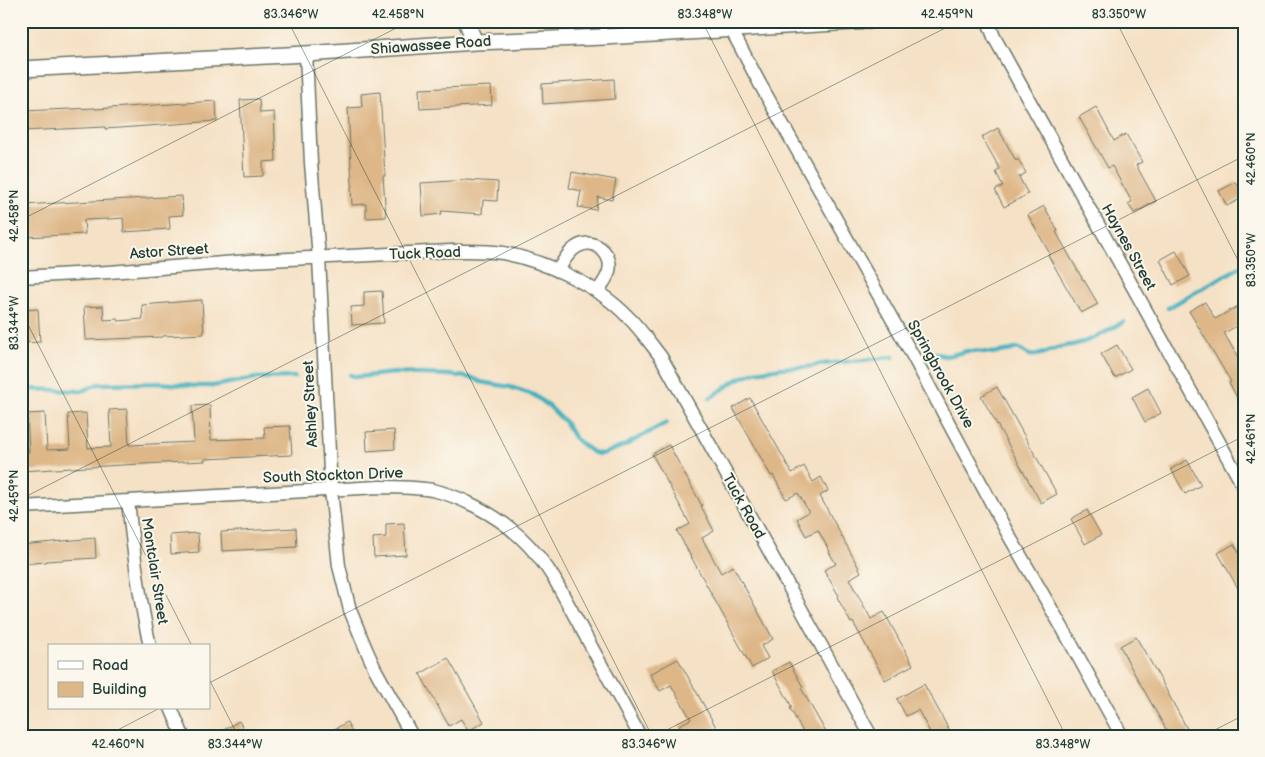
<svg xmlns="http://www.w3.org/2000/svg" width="1265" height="757" font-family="'Balsamiq Sans',sans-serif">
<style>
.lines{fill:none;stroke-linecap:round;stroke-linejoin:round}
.stream{stroke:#41b0bd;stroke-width:4.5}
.building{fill:#deb788}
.service-casing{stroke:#6a7667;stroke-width:9}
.minor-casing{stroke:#6a7667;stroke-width:15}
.tertiary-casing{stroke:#6a7667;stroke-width:18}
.service{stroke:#fff;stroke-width:6}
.minor{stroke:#fff;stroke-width:12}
.tertiary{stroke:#fff;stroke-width:15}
.ticks{fill:none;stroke:#1f3d34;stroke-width:1;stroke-opacity:0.45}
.labels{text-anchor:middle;stroke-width:4;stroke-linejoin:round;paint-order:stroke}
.street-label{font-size:15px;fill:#1f3d34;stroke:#fbf7ec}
.neatline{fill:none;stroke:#1f3d34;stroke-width:2}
.ticks-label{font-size:12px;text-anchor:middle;fill:#1f3d34}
</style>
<rect width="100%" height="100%" fill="#fbf7ec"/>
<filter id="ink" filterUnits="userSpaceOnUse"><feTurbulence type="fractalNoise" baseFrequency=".02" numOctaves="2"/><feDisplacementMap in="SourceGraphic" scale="10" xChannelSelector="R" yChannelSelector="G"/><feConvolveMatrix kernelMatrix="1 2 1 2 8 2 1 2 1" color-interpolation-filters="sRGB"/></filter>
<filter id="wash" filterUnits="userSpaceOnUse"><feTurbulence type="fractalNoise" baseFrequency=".0096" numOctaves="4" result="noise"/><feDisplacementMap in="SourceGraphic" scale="20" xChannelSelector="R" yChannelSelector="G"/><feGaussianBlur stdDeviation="1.12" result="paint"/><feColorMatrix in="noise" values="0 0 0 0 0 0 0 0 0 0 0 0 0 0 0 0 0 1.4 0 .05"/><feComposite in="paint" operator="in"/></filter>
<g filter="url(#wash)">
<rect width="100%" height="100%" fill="#f5e1c5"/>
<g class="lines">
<path class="stream" d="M1168 308 1204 287 1244 265
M927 356 935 353 945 356 952 355 967 351H974L994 353 1012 350 1017 348C1022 349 1025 354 1030 355 1041 357 1050 349 1061 347 1066 345 1071 346 1076 344 1093 340 1108 331 1123 322
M350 375 357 377 394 373 450 375 473 378 481 382 510 387 534 395 550 407 564 421 574 437 579 442 592 452 599 454 605 453 624 446 666 423
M21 390 31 389 82 391 98 384 160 383 195 386H213L256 378 295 377
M710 398 738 379 755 372 781 368 808 367 823 364 893 357"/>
</g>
<g id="blocks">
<path class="building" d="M614 79 615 99 543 104 542 84Z
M491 86 492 105 420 109 419 89Z
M380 92 385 176H383L386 217 366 218V204L352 205 351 186H352L348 108 362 107 361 94Z
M259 99 260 113 274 112 276 161 263 162V176L244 177 240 100Z
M216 101 217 121 105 129V127L22 131 21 111 95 108V109Z
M1096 107 1114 141 1126 134 1142 162 1136 165 1156 201 1134 213 1128 204 1132 202 1112 166 1108 168 1079 117Z
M998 128 1016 161 1018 159 1026 173 1019 177 1028 194 1004 207 995 190 1003 186 996 172 1000 169 982 137Z
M572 172 616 180 612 200 598 197 596 210 578 207 581 191 569 188Z
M466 180 498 182 497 201 483 200 482 214 441 211 442 214 423 216 421 183Z
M1236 182 1244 197 1227 206 1219 191Z
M182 196 183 215 169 216 170 229 124 232 123 218 110 219 84 220 85 234 25 237 23 205Z
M1044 206 1058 231 1056 232 1083 280H1084L1098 304 1081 313 1048 255 1050 254 1028 215Z
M1176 251 1190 276 1173 285 1160 260Z
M382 291 384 323 352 325 351 307 364 306V292Z
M202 300 204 334 163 336V337L86 340 84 307 103 306 104 320 118 319V321L143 319 142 305Z
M1205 302 1215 319 1244 303V322L1224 333 1244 368V410L1229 383 1231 382 1189 311Z
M38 309 40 342 21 343V310Z
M1117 345 1131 369 1115 378 1101 354Z
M997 387 1057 494 1041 503 981 396Z
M1148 388 1161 413 1145 422 1132 397Z
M750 398 792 473 804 466 813 482 821 477 828 491 820 496 861 572 849 579 871 619 884 612 913 665 885 680 853 622 851 623 837 597 839 596 824 570 836 564 829 552H830L818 530 806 536 797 519 809 512 798 493 786 499 773 475 771 476 733 408Z
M210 405 211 440 265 438 264 427 290 426 292 455 205 459V461L122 465 21 471V452H29L27 414 45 413 47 450 70 449 68 414 86 413 88 448 111 447 109 410 127 409 129 445 194 442 192 406Z
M394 430 395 449 367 451 366 432Z
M669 445 702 506H701L714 531 702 538 709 551 721 573 733 566 773 639 761 646 768 658 752 668 677 531 690 524 652 454Z
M1187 460 1201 485 1185 494 1171 469Z
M1087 510 1101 535 1085 544 1071 519Z
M404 523 406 555 374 557 373 538 386 537V524Z
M296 528 297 547 222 551 221 532Z
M198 533 199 552 171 554 170 535Z
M95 538 96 558 46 561V562L21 564V545Z
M1234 544 1244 562V599L1218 553Z
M1136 637 1157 673 1191 736H1170L1133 671 1120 646Z
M448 658 484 722 468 731 461 719 449 726 420 674Z
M678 659 716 727 701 736H685L679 725 691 719 671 685 660 691 650 674Z
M789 662 803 687 801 688 828 736H805L790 708 792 707 772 671Z
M924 684 940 713 952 736H932L918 710 906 716 897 699Z
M239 721 247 736H213Z
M347 722 354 736H322Z"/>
</g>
</g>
<g filter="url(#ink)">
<use href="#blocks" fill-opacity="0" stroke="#6a7667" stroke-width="1"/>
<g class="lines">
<g class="service-casing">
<path id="service" d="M603 21 604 37"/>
</g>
<g class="minor-casing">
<path id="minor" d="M988 21 994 37 1244 487
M1242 21 1244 25
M731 29 760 84 914 358 1008 534 1063 629 1122 736
M306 54 311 163 319 258 331 490 339 566 350 610 366 649 375 669 412 736
M558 271C563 261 572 246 584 244 599 241 613 257 609 271 607 279 602 285 597 292
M21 277 109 272 249 261 450 251C467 251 486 250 503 253 545 261 597 285 627 316 640 328 650 343 661 357L762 538 871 736
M128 501C133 549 139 598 150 646
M21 507 379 487C397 487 415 487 432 490 447 493 461 499 475 506 510 524 534 546 555 580L640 736
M171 708 183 736"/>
</g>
<g class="tertiary-casing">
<path id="tertiary" d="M466 21 475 42
M21 69 306 54 475 42 604 37 870 21"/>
</g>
<use href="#service" class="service"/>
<use href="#minor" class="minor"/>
<use href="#tertiary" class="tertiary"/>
</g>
</g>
<path class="ticks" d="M288 21 652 736M702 21 1066 736M1116 21 1244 272M21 220 410 21M21 311 192 646M21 499 959 21M209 679 238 736M209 683 1244 156M106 736 160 708M655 736 1244 436M1203 736 1244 715"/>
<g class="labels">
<g class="street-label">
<text transform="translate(431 45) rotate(-4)" y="5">Shiawassee Road</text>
<text transform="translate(1129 247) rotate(61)" y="5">Haynes Street</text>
<text transform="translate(169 251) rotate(-4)" y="5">Astor Street</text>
<text transform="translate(425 253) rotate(-2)" y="5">Tuck Road</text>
<text transform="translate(941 374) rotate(61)" y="5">Springbrook Drive</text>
<text transform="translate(310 404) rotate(-93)" y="5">Ashley Street</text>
<text transform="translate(333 475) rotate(-2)" y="5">South Stockton Drive</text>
<text transform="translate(744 506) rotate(61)" y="5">Tuck Road</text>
<text transform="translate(155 571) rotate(81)" y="5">Montclair Street</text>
</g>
</g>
<rect width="1265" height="757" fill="none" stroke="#fbf7ec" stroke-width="55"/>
<rect x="48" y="644" width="162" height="65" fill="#fbf7ec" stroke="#a3ada2"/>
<rect x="58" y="661" width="25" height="8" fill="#ffffff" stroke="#a3ada2"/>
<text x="92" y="670" font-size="15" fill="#1f3d34">Road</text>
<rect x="58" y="682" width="25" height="15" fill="#deb788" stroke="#a3ada2"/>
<text x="92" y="694" font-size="15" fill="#1f3d34">Building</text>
<rect x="28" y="28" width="1210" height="702" class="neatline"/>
<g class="ticks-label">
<text x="291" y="18">83.346°W</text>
<text x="398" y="18">42.458°N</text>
<text x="705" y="18">83.348°W</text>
<text x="947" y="18">42.459°N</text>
<text x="1119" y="18">83.350°W</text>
<text transform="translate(1251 159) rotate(-90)" y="4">42.460°N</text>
<text transform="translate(14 216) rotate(-90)" y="4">42.458°N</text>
<text transform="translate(1251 260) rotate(-90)" y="4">83.350°W</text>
<text transform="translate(14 323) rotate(-90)" y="4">83.344°W</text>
<text transform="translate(1251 439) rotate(-90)" y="4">42.461°N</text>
<text transform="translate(14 496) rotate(-90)" y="4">42.459°N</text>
<text x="118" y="748">42.460°N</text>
<text x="235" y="748">83.344°W</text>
<text x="649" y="748">83.346°W</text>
<text x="1063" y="748">83.348°W</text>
</g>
</svg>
